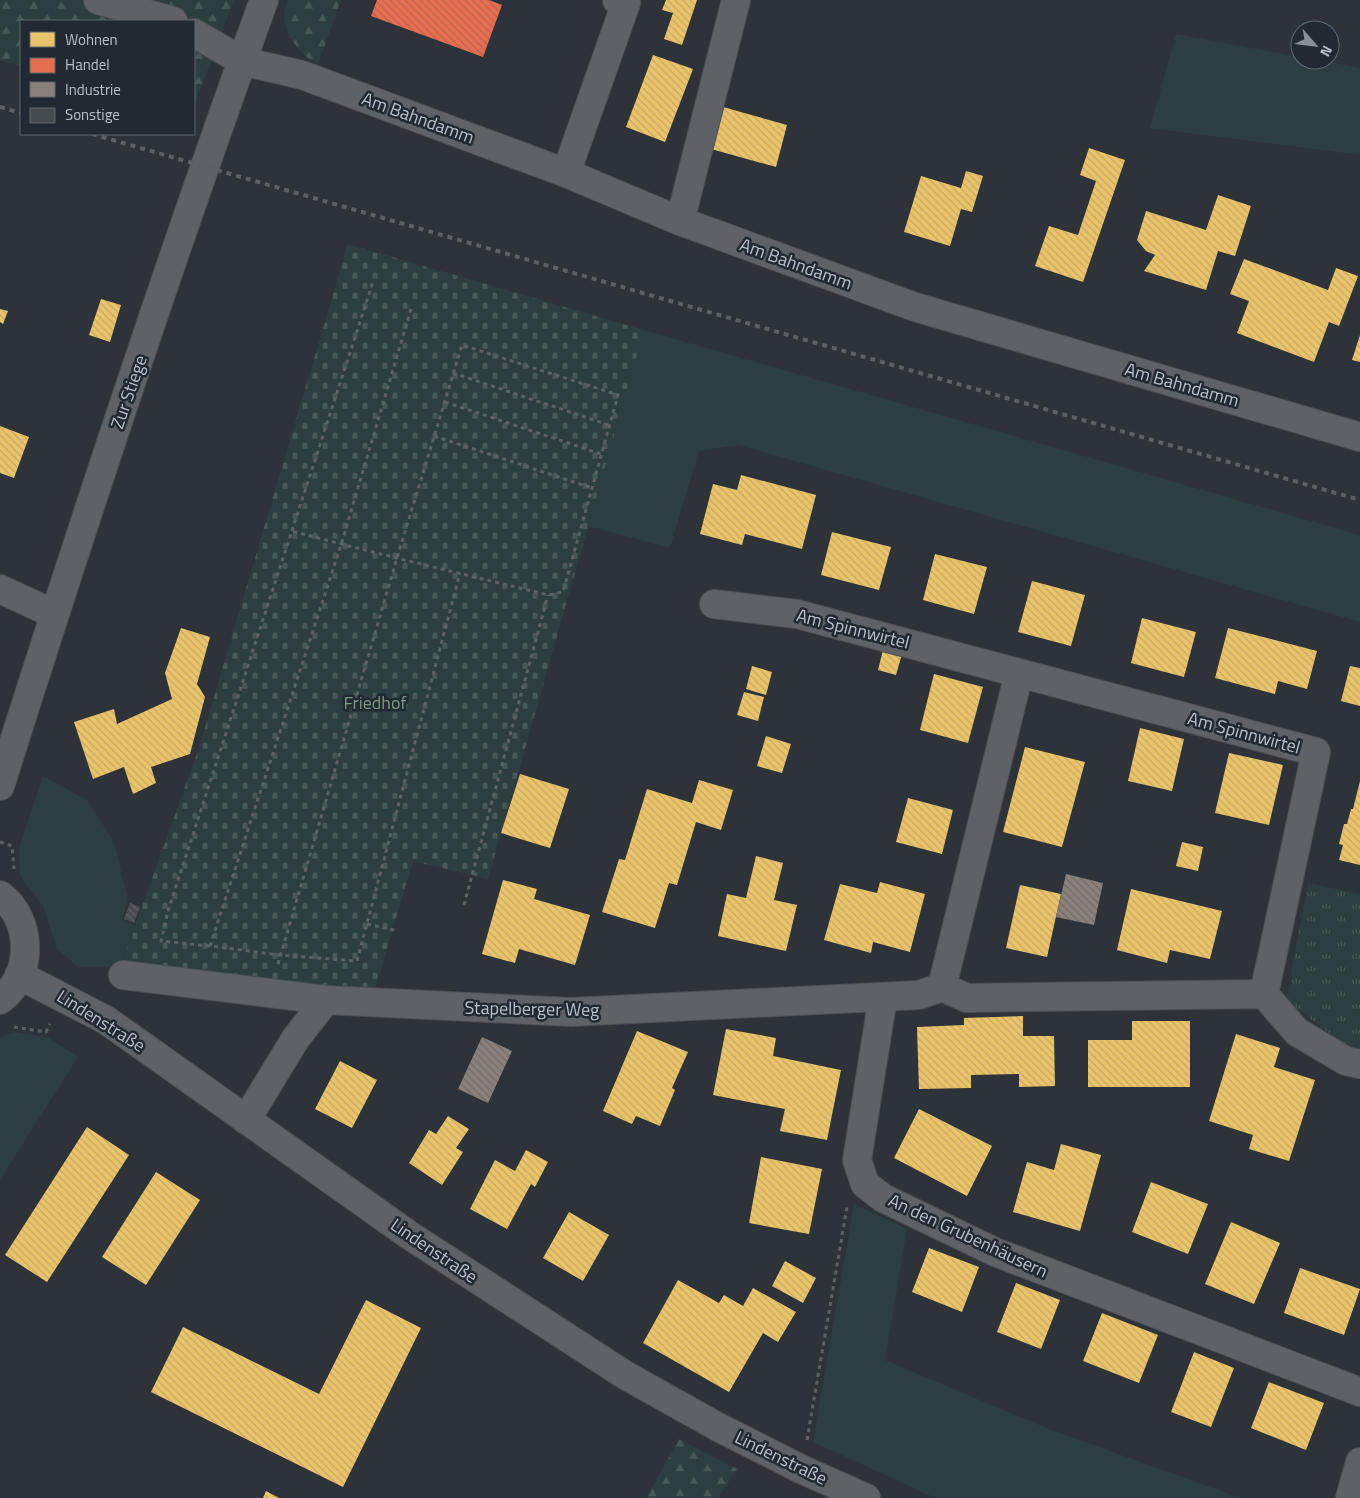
<svg xmlns="http://www.w3.org/2000/svg" width="1360" height="1498" font-family="'Titillium Web',sans-serif">
<style>
.grass{fill:#2c3e3f}
.forest{fill:url(#forest-firs)}
.cemetery{fill:url(#cemetery-stones)}
.park{fill:url(#park-tufts)}
.homes{fill:url(#homes-back-hatch)}
.shops{fill:url(#shops-back-hatch)}
.industry{fill:url(#industry-back-hatch)}
.building{fill:url(#building-back-hatch)}
.lines{fill:none;stroke-linecap:round;stroke-linejoin:round}
.minor-casing{stroke:#4c4f54;stroke-width:30}
.path{stroke:#5c6164;stroke-width:3;stroke-dasharray:4 4;stroke-linecap:butt}
.minor{stroke:#5e6267;stroke-width:28}
.rail{stroke:#5c6064;stroke-width:4;stroke-dasharray:5 5;stroke-linecap:butt}
.labels{text-anchor:middle;stroke-width:5;stroke-linejoin:round;paint-order:stroke}
.street-label{font-size:18px;fill:#b9c0c9;stroke:#212a33}
.park-label{font-size:18px;fill:#7a9b80;stroke:#212a33}
</style>
<defs>
<pattern id="forest-firs" width="22" height="20" patternUnits="userSpaceOnUse" patternTransform="scale(1.25)"><rect width="22" height="20" fill="#2c3e3f"/><path d="M5 1l3.5 6h-7zM16 11l3.5 6h-7z" fill="#485859"/></pattern>
<pattern id="cemetery-stones" width="16" height="16" patternUnits="userSpaceOnUse" patternTransform="scale(1.25)"><rect width="16" height="16" fill="#2c3e3f"/><path d="M2 7V4a2 2 0 0 1 4 0v3zM10 15v-3a2 2 0 0 1 4 0v3z" fill="#485859"/></pattern>
<pattern id="park-tufts" width="24" height="20" patternUnits="userSpaceOnUse" patternTransform="scale(1.25)"><rect width="24" height="20" fill="#2c3e3f"/><path d="M3 7l-1-3M5 7V3M7 7l1-3M15 17l-1-3M17 17v-4M19 17l1-3" fill="none" stroke="#485859"/></pattern>
<pattern id="homes-back-hatch" width="6" height="6" patternUnits="userSpaceOnUse" patternTransform="scale(1.25)"><rect width="6" height="6" fill="#e9c46a"/><path d="M-1 5l2 2M0 0l6 6M5-1l2 2" fill="none" stroke="#c6a861"/></pattern>
<pattern id="shops-back-hatch" width="6" height="6" patternUnits="userSpaceOnUse" patternTransform="scale(1.25)"><rect width="6" height="6" fill="#e76f51"/><path d="M-1 5l2 2M0 0l6 6M5-1l2 2" fill="none" stroke="#bb624c"/></pattern>
<pattern id="industry-back-hatch" width="6" height="6" patternUnits="userSpaceOnUse" patternTransform="scale(1.25)"><rect width="6" height="6" fill="#8a817c"/><path d="M-1 5l2 2M0 0l6 6M5-1l2 2" fill="none" stroke="#716c69"/></pattern>
<pattern id="building-back-hatch" width="6" height="6" patternUnits="userSpaceOnUse" patternTransform="scale(1.25)"><rect width="6" height="6" fill="#464b50"/><path d="M-1 5l2 2M0 0l6 6M5-1l2 2" fill="none" stroke="#5f6368"/></pattern>
</defs>
<rect width="100%" height="100%" fill="#2e3339"/>
<path class="grass" d="M1176 34 1300 57V60H1319L1360 68V155L1150 128Z
M644 330 1360 535V622L738 445 699 451 670 548 588 526Z
M43 776 87 800 114 842 128 900 122 920 135 925 120 967H78L57 949 43 906 20 876 19 848Z
M14 1032 49 1038 78 1057 0 1180V1038Z
M854 1204 907 1229 885 1360 1049 1429 1241 1498H935L813 1442Z"/>
<path class="forest" d="M0 0H234L194 106V21H21V66L0 60Z
M288 0H341L318 65C296 51 276 26 288 0Z
M679 1439 737 1469 718 1498H646Z"/>
<path class="cemetery" d="M348 244 644 330 488 879 413 861 374 992 120 967 198 751Z"/>
<path class="park" d="M1308 883 1360 894V1050L1338 1040 1286 1000Z"/>
<path class="homes" d="M666 0H697L682 45 664 39 673 13 662 10Z
M653 55 693 69 665 142 626 127Z
M723 107 787 125 776 167 711 149Z
M1089 148 1125 160 1083 282 1035 266 1049 226 1078 235 1096 181 1080 175Z
M966 171 983 176 972 212 961 209 950 246 904 232 921 176 961 188Z
M1218 195 1251 206 1235 256 1218 251 1206 290 1144 271 1155 255 1146 251 1137 240 1146 211 1206 230Z
M1244 259 1328 290 1336 268 1358 276 1339 326 1329 322 1314 362 1237 333 1249 301 1230 294Z
M101 299 121 305 110 342 89 335Z
M0 309 8 311 3 324 0 322Z
M1360 335V362L1352 360Z
M0 426 29 437 14 478 0 473Z
M741 475 816 495 802 549 745 534 742 545 700 534 713 484 737 490Z
M832 532 891 547 879 590 821 575Z
M935 554 987 567 974 614 923 600Z
M1032 581 1085 595 1071 646 1018 632Z
M1142 618 1196 632 1184 677 1131 663Z
M181 628 210 637 197 684 205 697 190 754 151 767 156 783 133 794 124 767 93 779 74 722 114 709 117 724 172 699 165 673Z
M1228 628 1317 651 1307 689 1278 681 1275 694 1215 678Z
M883 650 902 654 896 675 878 670Z
M752 666 772 672 766 695 746 689Z
M1350 666 1360 668V706L1341 701Z
M934 674 983 687 968 743 920 730Z
M744 692 764 697 758 721 737 715Z
M1140 728 1184 739 1172 791 1128 781Z
M766 736 791 744 782 773 757 766Z
M1025 747 1085 762 1062 847 1003 832Z
M1229 753 1283 765 1269 825 1215 813Z
M520 774 569 789 550 848 501 833Z
M699 780 733 790 721 830 696 822 677 885 669 883 655 928 602 912 619 859 625 860 647 789 692 803Z
M1360 781V865L1339 860 1343 845 1339 844 1344 824H1347L1351 809H1353Z
M908 798 953 810 942 854 896 842Z
M1182 842 1203 847 1198 871 1176 866Z
M756 856 783 863 774 900 797 905 786 951 718 936 727 894 746 898Z
M503 880 537 889 534 899 590 915 575 965 519 949 515 963 482 954Z
M880 882 925 894 910 952 873 942 871 953 824 940 840 884 877 893Z
M1020 885 1061 894 1047 957 1006 948Z
M1131 889 1222 911 1210 959 1170 950 1167 963 1117 950Z
M1023 1016V1036H1054L1055 1086 1019 1087V1074L971 1075V1088L919 1089 917 1027 964 1025V1018Z
M1132 1021H1190V1087H1088V1040H1132Z
M726 1029 776 1038 773 1056 841 1070 827 1140 780 1131 785 1109 713 1095Z
M637 1031 688 1052 672 1088 675 1090 660 1126 636 1116 632 1124 603 1111Z
M1236 1034 1280 1048 1274 1067 1315 1080 1289 1161 1249 1149 1253 1135 1209 1121Z
M340 1061 377 1080 352 1128 315 1109Z
M919 1109 992 1146 967 1196 894 1158Z
M448 1116 469 1129 456 1148 463 1152 442 1185 409 1163 429 1130 436 1134Z
M87 1127 129 1155 47 1282 5 1255Z
M1061 1144 1101 1155 1080 1231 1013 1212 1027 1162 1054 1170Z
M526 1150 548 1162 535 1187 531 1184 507 1229 470 1209 495 1160 515 1171Z
M761 1157 822 1169 809 1234 749 1223Z
M156 1172 200 1200 146 1285 102 1257Z
M1151 1182 1208 1204 1188 1254 1132 1232Z
M569 1212 609 1235 583 1281 543 1258Z
M1231 1222 1280 1243 1254 1304 1205 1284Z
M929 1248 979 1267 962 1312 912 1292Z
M785 1261 816 1278 803 1303 772 1286Z
M1300 1268 1360 1289 1344 1335 1284 1313Z
M678 1280 719 1303 724 1295 743 1306 753 1288 796 1312 778 1342 763 1333 729 1392 643 1343Z
M1016 1283 1060 1300 1041 1349 997 1332Z
M366 1300 421 1328 343 1487 151 1392 183 1327 319 1394Z
M1102 1313 1158 1335 1139 1383 1083 1361Z
M1194 1352 1234 1368 1211 1427 1171 1412Z
M1269 1382 1324 1403 1306 1450 1251 1428Z
M266 1491 279 1498H263Z"/>
<path class="shops" d="M377 0H489L502 5 483 57 371 16Z"/>
<path class="industry" d="M1066 874 1103 883 1094 925 1056 917Z
M482 1037 512 1051 488 1103 458 1089Z"/>
<path class="building" d="M130 903 140 907 134 923 124 919Z"/>
<g class="lines">
<g class="minor-casing">
<path id="minor" d="M98 0 173 21
M194 33 242 61 302 75 566 173 680 221 915 307 1360 437
M566 173 626 3 617 0
M680 221 736 0
M0 589 54 614
M714 604 797 614 1019 673
M0 786C83 523 170 260 264 0
M0 895C33 920 34 975 0 1000
M19 975 106 1020 409 1235 625 1375 718 1427 803 1470 866 1498
M123 975 326 1000
M942 987 1019 673 1316 752 1264 994
M883 997 857 1160 865 1184 883 1198 995 1252 1360 1392
M246 1120 296 1038 326 1000 571 1012 919 995 942 987 967 998 1264 994 1297 1032 1346 1061 1360 1064
M1350 1498 1360 1462"/>
</g>
<path class="path" d="M411 309 341 545 210 946 280 955 357 961 460 573
M453 373 609 425
M445 402 601 454
M434 436 592 488
M0 842 12 846 14 869
M464 905 548 595
M367 924 398 931
M210 946 161 941 168 911 373 282
M278 964 397 558 462 345 618 395 563 592 548 595C463 574 377 554 292 531
M14 1027 46 1032 50 1024
M807 1440 847 1207"/>
<use href="#minor" class="minor"/>
<path class="rail" d="M0 107 21 113
M92 134 1360 500"/>
</g>
<g class="labels">
<g class="street-label">
<text transform="translate(418 118) rotate(20)" y="6">Am Bahndamm</text>
<text transform="translate(796 264) rotate(20)" y="6">Am Bahndamm</text>
<text transform="translate(1182 385) rotate(16)" y="6">Am Bahndamm</text>
<text transform="translate(129 392) rotate(-71)" y="6">Zur Stiege</text>
<text transform="translate(853 629) rotate(14)" y="6">Am Spinnwirtel</text>
<text transform="translate(1244 733) rotate(15)" y="6">Am Spinnwirtel</text>
<text transform="translate(532 1009) rotate(1)" y="6">Stapelberger Weg</text>
<text transform="translate(101 1021) rotate(32)" y="6">Lindenstraße</text>
<text transform="translate(968 1236) rotate(25)" y="6">An den Grubenhäusern</text>
<text transform="translate(434 1251) rotate(34)" y="6">Lindenstraße</text>
<text transform="translate(781 1458) rotate(26)" y="6">Lindenstraße</text>
</g>
<g class="park-label">
<text x="375" y="709">Friedhof</text>
</g>
</g>
<rect x="20" y="20" width="175" height="115" fill="#212a33" stroke="#5e666f"/>
<rect x="30" y="32" width="25" height="15" fill="#e9c46a" stroke="#5e666f"/>
<text x="65" y="45" font-size="15" fill="#b9c0c9">Wohnen</text>
<rect x="30" y="58" width="25" height="15" fill="#e76f51" stroke="#5e666f"/>
<text x="65" y="70" font-size="15" fill="#b9c0c9">Handel</text>
<rect x="30" y="82" width="25" height="15" fill="#8a817c" stroke="#5e666f"/>
<text x="65" y="95" font-size="15" fill="#b9c0c9">Industrie</text>
<rect x="30" y="108" width="25" height="15" fill="#464b50" stroke="#5e666f"/>
<text x="65" y="120" font-size="15" fill="#b9c0c9">Sonstige</text>
<g transform="translate(1315 45) rotate(118)"><circle r="24" fill="#212a33" stroke="#5e666f"/>
<path d="M0-4L9 19L0 12L-9 19Z" fill="#888f97"/>
<text y="-8" font-size="14" font-weight="bold" text-anchor="middle" fill="#b9c0c9">N</text>
</g>
</svg>
